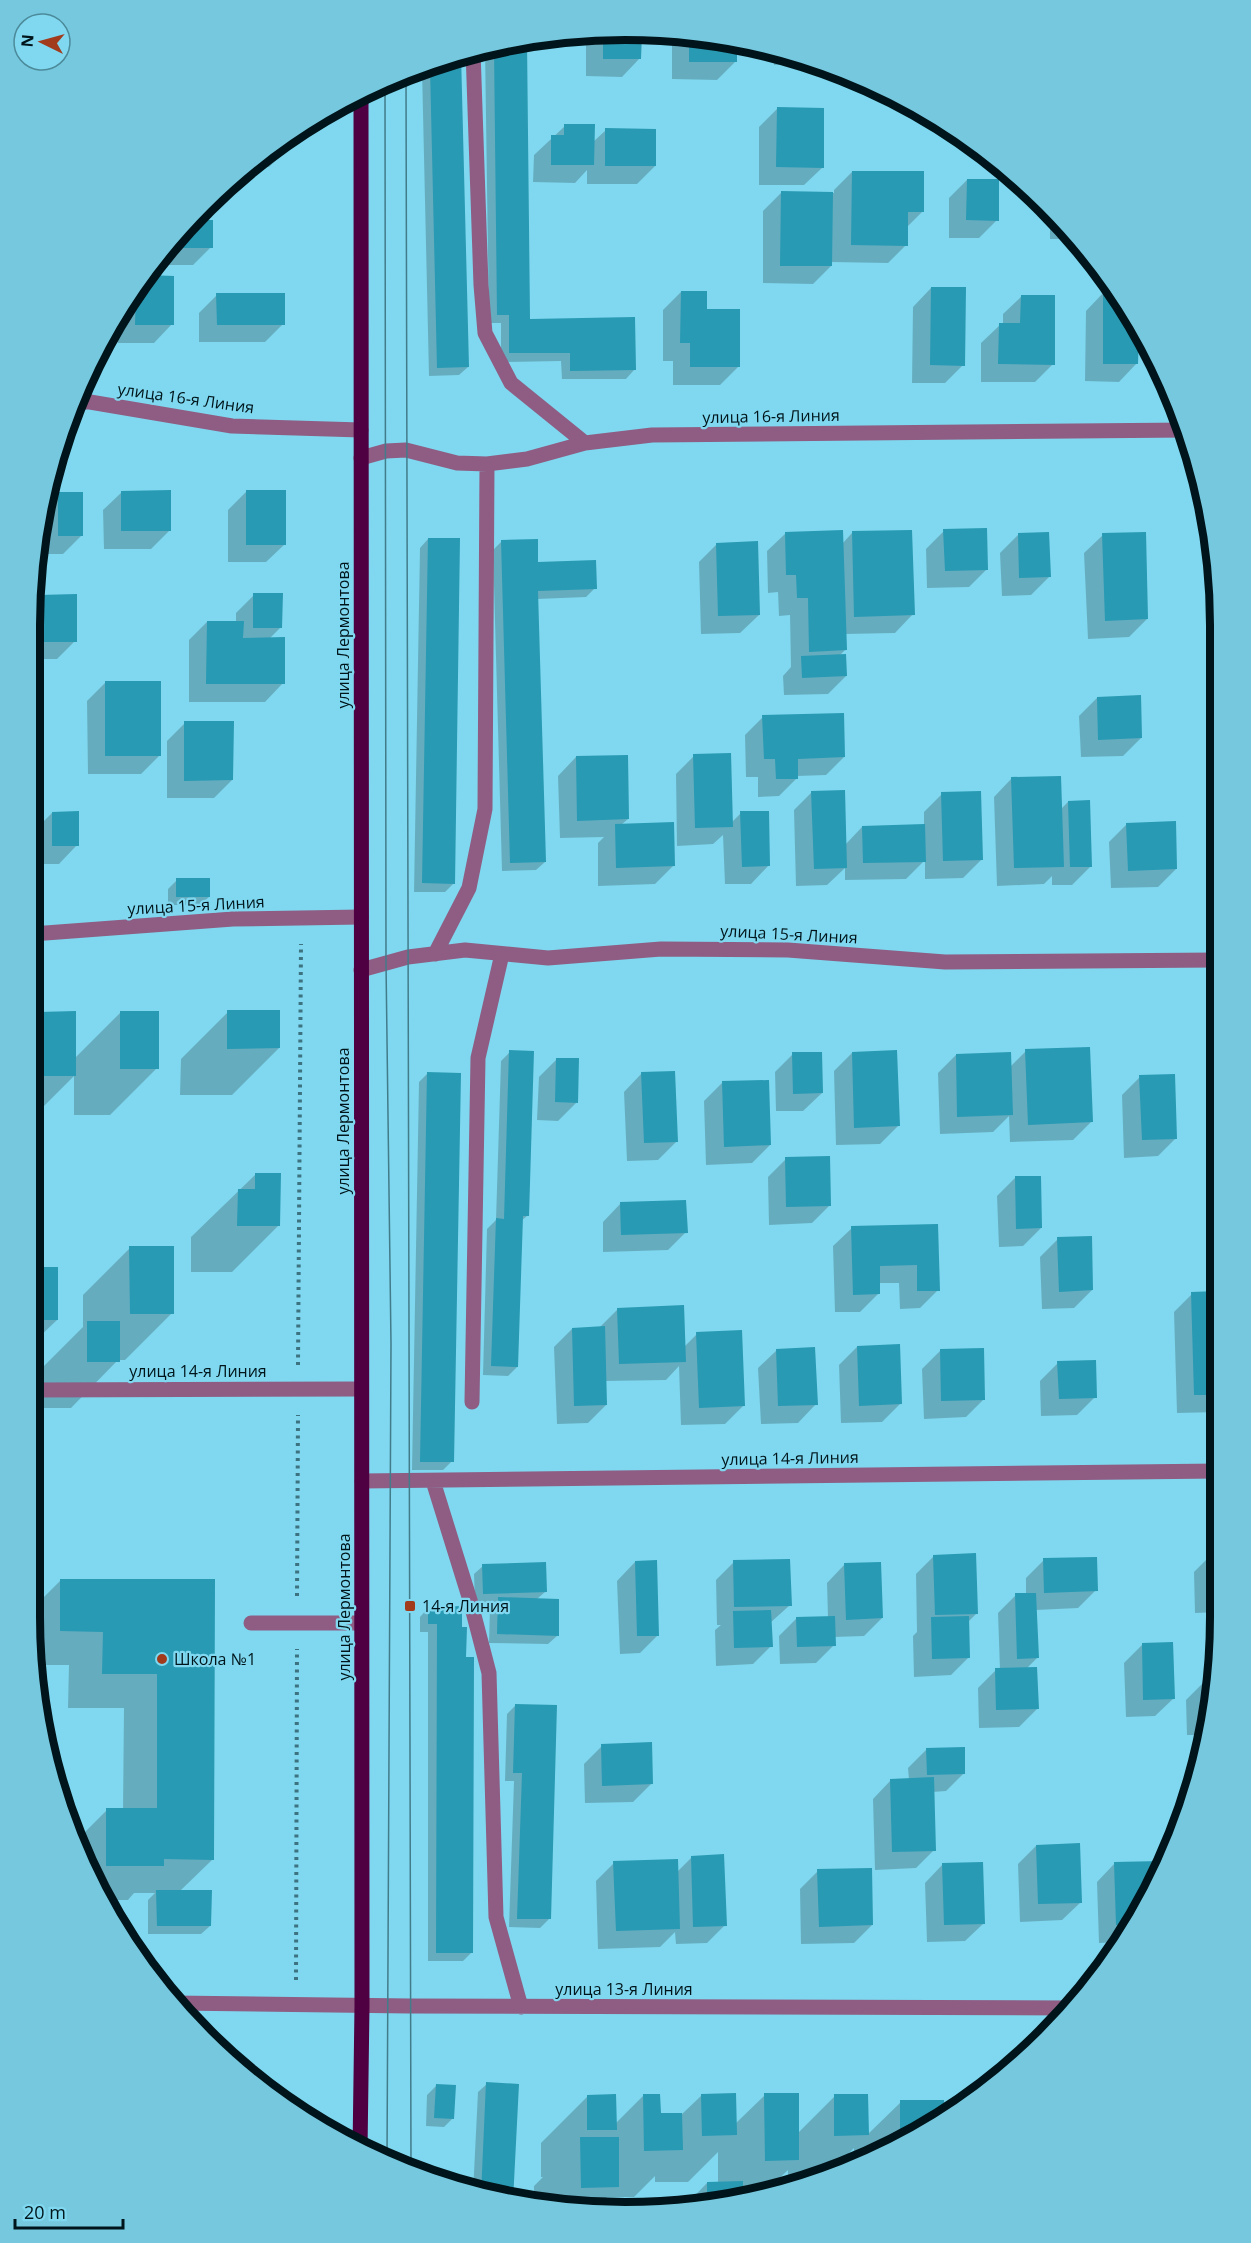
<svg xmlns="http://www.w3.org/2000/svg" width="1251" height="2243" font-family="'Open Sans',sans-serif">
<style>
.shadow{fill:#0003}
.building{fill:#289ab3}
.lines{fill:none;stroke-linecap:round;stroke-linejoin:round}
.path{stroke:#3d7280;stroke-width:4;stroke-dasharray:3 4.5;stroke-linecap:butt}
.minor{stroke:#8f5d83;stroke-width:15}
.major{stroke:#4e0042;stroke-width:15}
.tram{stroke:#427b8a;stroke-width:1.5}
.poi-dot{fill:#a23a1c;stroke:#7fd8ef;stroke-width:2}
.labels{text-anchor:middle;stroke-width:4.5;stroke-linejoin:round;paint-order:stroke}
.street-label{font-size:16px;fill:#00151b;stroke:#7fd8ef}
.poi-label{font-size:16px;fill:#00151b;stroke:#7fd8ef;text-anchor:start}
.rim{fill:none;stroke:#00151b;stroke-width:8}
</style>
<rect width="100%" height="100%" fill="#7fd8ef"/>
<path class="shadow" d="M586 31 640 33V58L622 77 586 76Z
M672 34 704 35 735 43V62L717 80 672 79Z
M525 41 529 320 634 370 626 379H562L561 361 501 362V323H489L485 48Z
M773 51 817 62H818L774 65Z
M460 55 468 367 459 375 429 376 422 69Z
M865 83 881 91H865Z
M777 109 823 167 804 185H759V127Z
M565 126 593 142 606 130 655 166 637 184H587V170L575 183 533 182 534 155Z
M288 138V149L269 167H248L263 153Z
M852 172 922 212 906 228V245L888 263 831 262V266L813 284 763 283V211L781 193H834V190Z
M967 180 997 220 979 238H949V198Z
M1050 209 1075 239H1050Z
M190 221H211V247L193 265H160V258L178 233Z
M146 277 172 324 154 343H118V316Z
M931 288 963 365 945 383H912L913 307Z
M681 292 705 310 738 367 720 385H673V361H663V310Z
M1104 292 1119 293 1137 328V363L1119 382 1085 381 1086 311Z
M217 295 283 324 265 342H199V313Z
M1022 296 1053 364 1035 382H981V343L1000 325H1003V314Z
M247 491 285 544 266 562H228V510Z
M122 492 169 531 151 549H104L103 510Z
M58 494 82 535 63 554H40V533L44 508Z
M944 531 987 569 969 587 927 588 926 549Z
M786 533 842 544 852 533 913 614 895 633 845 634V650L839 656 846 676 828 694 784 695 783 676 791 667 790 615 779 616 778 592 768 593 767 551Z
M1018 535 1049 577 1031 595 1002 596 1000 553Z
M1103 535 1147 619 1129 637 1088 639 1084 553Z
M428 539 454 883 445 892H414L420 548Z
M502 541 536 563 595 588 586 597 537 599 545 862 536 870 502 871 493 550Z
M717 544 759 615 740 633 701 634 699 562Z
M254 595 281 627 269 639 283 683 265 702H189V640L207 622H236V613Z
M39 596 75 641 57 659H32L31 604Z
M106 682 159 756 141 774H88L87 701Z
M1097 698 1141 738 1123 756 1081 757 1079 716Z
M763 717 844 757 826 775 797 776V778L779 796 758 797V777H746L745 735Z
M185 723 232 780 214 798H167V741Z
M694 756 731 823 741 813 769 865 751 884H725L723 835 713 844 677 846 676 774Z
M576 757 628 819 621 825 673 866 655 884 598 886V843L604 837 560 838 558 776Z
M1012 778 1060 810 1068 802 1091 866 1072 885H1052V876L1044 884 997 886 994 797Z
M812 792 845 845 862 827 924 826V812L942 794 981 860 963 878 925 879V860L906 879 845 880V868L827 885 796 886 794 810Z
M1217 793V847H1211L1209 800Z
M52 813 77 845 59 864H35L34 831Z
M1127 824 1176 869 1158 887 1111 888 1109 842Z
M177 880 209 897 200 905H168V889Z
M121 1012 157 1068 110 1115H74V1076L33 1117V1020L40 1013 74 1059Z
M228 1012 279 1048 232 1095H180L181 1059Z
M1026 1051 1091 1122 1073 1140 1010 1142 1009 1116 993 1132 940 1134 938 1073 956 1055 1010 1067Z
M510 1052 527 1216 521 1221 517 1367 508 1376 483 1375 487 1229 496 1220 501 1061Z
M852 1053 898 1126 880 1144 836 1145 834 1071Z
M793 1054 822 1093 803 1111H776L775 1072Z
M557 1059 576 1103 558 1121 537 1120 539 1077Z
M428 1073 452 1461 443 1470H412L419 1082Z
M642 1073 676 1142 658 1160 627 1161 624 1092Z
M1140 1077 1176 1138 1158 1156 1124 1158 1122 1095Z
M722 1083 770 1145 752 1163 706 1165 704 1101Z
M1218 1120V1185L1216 1122Z
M786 1159 830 1205 812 1223 769 1225 768 1177Z
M255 1175 279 1225 232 1272H191V1237Z
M1015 1178 1041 1228 1023 1246 999 1247 997 1196Z
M621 1203 686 1232 668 1250 603 1252V1222Z
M936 1225 938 1290 920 1308 900 1309 899 1283H878L879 1293 860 1312H835L833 1246 852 1228Z
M1058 1239 1092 1290 1074 1308 1042 1309 1040 1257Z
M130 1248 172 1313 125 1360H118L71 1408H40V1370L83 1327V1295Z
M34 1269H56L57 1320 34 1342Z
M1218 1293 1219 1412 1177 1413 1174 1312 1192 1294Z
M618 1309 684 1347 697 1334 743 1406 725 1424 681 1425 679 1366 666 1380 605 1381 606 1405 588 1423 557 1424 554 1347 572 1329 600 1327Z
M857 1347 900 1404 882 1422 841 1423 839 1365Z
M777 1350 816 1404 798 1423 761 1424 758 1368Z
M940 1351 984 1399 966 1417 924 1419 922 1369Z
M1058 1363 1095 1397 1077 1415 1041 1416 1040 1381Z
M1219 1553 1220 1612 1195 1613 1194 1572 1212 1554Z
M934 1556 976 1614 968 1622 969 1657 951 1675 914 1677 913 1636 917 1632 916 1574Z
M1044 1560 1096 1590 1078 1608 1036 1610 1037 1658 1026 1669 1037 1709 1019 1727 979 1728 978 1688 996 1670H1000L998 1613 1016 1595 1026 1594V1578Z
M635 1562 658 1635 640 1653 620 1654 617 1581Z
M734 1562 790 1605 770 1623 771 1646 753 1664 716 1666 715 1630 721 1625H717L716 1580Z
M845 1564 882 1618 864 1636 834 1637V1645L816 1663 780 1664 779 1636 797 1618 828 1617 827 1583Z
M483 1566 545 1592 537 1599 557 1636 548 1644 489 1643 490 1607 496 1602H475L474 1574Z
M61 1580 213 1581V1859L180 1891 210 1926 201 1934H148V1900L155 1893H134L128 1900H103L92 1881 75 1842 107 1810H123L124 1708H68L69 1665H35V1606Z
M428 1608 460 1629 472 1952 463 1961H428V1632H420V1617Z
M1142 1645 1174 1698 1155 1716 1126 1717 1124 1663Z
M1215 1681 1204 1735H1187L1186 1700 1204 1682Z
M516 1705 549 1919 540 1928 509 1927 514 1781H505L507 1714Z
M602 1746 651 1784 633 1802 585 1803 584 1764Z
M926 1750 964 1773 946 1791 932 1792 934 1850 916 1868 875 1870 873 1799 891 1780H909L908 1768Z
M1036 1846 1081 1902 1062 1920 1020 1922 1018 1864Z
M692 1857 725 1925 707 1943 676 1944 675 1932 660 1947 598 1949 596 1881 614 1863 677 1872Z
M1115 1863 1141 1916 1122 1942 1099 1943 1097 1882Z
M943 1864 984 1923 965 1941 927 1942 925 1883Z
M818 1871 872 1925 854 1943 801 1944 800 1889Z
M487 2084 512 2201 473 2193 478 2092Z
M436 2086 453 2118 444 2127 426 2126 427 2095Z
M702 2095 735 2124 765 2095 798 2133 835 2096 867 2135 901 2102 924 2133 854 2167V2148L826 2176 807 2182H788V2170L762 2195 742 2201 681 2210 707 2183H718V2152L688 2182H655V2176L634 2197H607L595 2209 548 2208 534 2205V2186L543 2177H541V2143L588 2096 615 2124 643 2096 659 2115 682 2114Z"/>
<path class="building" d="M603 32 642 33 641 59H603Z
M689 35H704L737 43V62H689Z
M527 41 530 319 635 317 636 370 570 371V353H509V315H497L494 47Z
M461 54 469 367 437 368 430 66Z
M777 107 824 108V168L776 167Z
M564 124H595L594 165H551V135H564Z
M605 128 656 129V166H605Z
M289 137V150H268Z
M852 171H924V212H908V246L851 245Z
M967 179H999V221L966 220Z
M781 191 833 192 832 266H780Z
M192 220H213V248H177V233Z
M147 275 174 276V325H135L136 292Z
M931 287H966L965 366 930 365Z
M681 291H707V309H740V367H690V343H680Z
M1103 291H1118L1139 331 1138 364H1103Z
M216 293H285V325H217Z
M1021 295H1055V365L998 364 999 323H1020Z
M171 490V531H121V491Z
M246 490H286V545H246Z
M58 492H83V536H58Z
M987 528 988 570 945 571 943 529Z
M843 530 847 650 809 652 808 598H797L796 575H786L785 532Z
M912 530 915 615 854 617 852 531Z
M1049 532 1051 577 1019 578 1018 533Z
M1146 532 1148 619 1105 621 1102 533Z
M428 538H460L455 884 422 883Z
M538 539V562L596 560 597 589 538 591 546 862 510 863 501 540Z
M758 541 760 615 718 616 716 543Z
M253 593H283L282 628H253Z
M77 594V642H39V595Z
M207 621H244L243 638 285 637V684H206Z
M846 654 847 676 802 678 801 656Z
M105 681H161V756H105Z
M1141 695 1142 738 1098 740 1097 697Z
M844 713 845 757 798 759V779H776L775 759H764L762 715Z
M184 721H234L233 780 184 781Z
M731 753 733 827 695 828 693 754Z
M628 755 629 819 577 821 576 756Z
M1061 776 1064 867 1014 868 1011 777Z
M845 790 847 868 814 869 811 791Z
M981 791 983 860 943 861 941 792Z
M1090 800 1092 867H1070L1068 801Z
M79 811V846H52V812Z
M740 811H769L770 866 742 867Z
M1176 821 1177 869 1128 871 1126 823Z
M674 822 675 866 616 868 615 824Z
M925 824 926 862 863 863 862 826Z
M176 878H210V897H176Z
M227 1010H280V1048L227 1049Z
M76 1011V1076H39V1012Z
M120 1011H159V1069H120Z
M1090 1047 1093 1122 1028 1125 1025 1049Z
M509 1050 534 1051 529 1216H523L518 1367 491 1366 496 1218 504 1219Z
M897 1050 900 1126 854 1128 852 1052Z
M792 1052H822L823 1093 793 1094Z
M1011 1052 1013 1115 957 1117 956 1054Z
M556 1058H579L578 1103 555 1102Z
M675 1071 678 1142 644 1143 641 1072Z
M427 1072 461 1073 454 1462H420Z
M1175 1074 1177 1139 1142 1140 1139 1075Z
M769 1080 771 1145 724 1147 722 1081Z
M830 1156 831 1206 786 1207 785 1157Z
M255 1173H281L280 1226H237L238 1189H255Z
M1015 1176H1041L1042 1228 1016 1229Z
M686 1200 688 1233 621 1235 620 1202Z
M938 1224 940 1291H917V1265L880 1266V1294L853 1295 851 1226Z
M1092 1236 1093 1290 1059 1292 1057 1237Z
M129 1246H174V1314H130Z
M34 1267H58V1320H34Z
M1218 1291 1219 1395H1194L1191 1292Z
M684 1305 686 1362 619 1364 617 1308Z
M87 1321H120V1362H87Z
M605 1326 607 1405 574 1406 572 1328Z
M742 1330 745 1406 699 1408 696 1332Z
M900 1344 902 1404 859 1406 857 1346Z
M815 1347 818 1405 778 1406 776 1349Z
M984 1348 985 1400 941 1401 940 1349Z
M1096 1360 1097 1398 1059 1399 1057 1361Z
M1211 1552H1219L1220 1595H1212Z
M976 1553 978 1614 935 1615 933 1555Z
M1097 1557 1098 1591 1044 1593 1043 1558Z
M790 1559 792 1606 734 1607 733 1560Z
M657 1560 659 1636H637L635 1561Z
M546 1562 547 1592 483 1594 482 1564Z
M881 1562 883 1618 846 1620 844 1563Z
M60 1579H215L214 1860 164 1859V1866H106V1808H157V1674H102L103 1632 60 1631Z
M1015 1593H1036L1039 1658 1017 1659Z
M498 1597 559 1599V1636L497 1634Z
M462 1606V1627H467L466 1657H474L473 1953H436L437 1624H428V1607Z
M771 1610 773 1647 734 1648 733 1611Z
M835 1616 836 1646 797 1647 796 1617Z
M969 1616 970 1658 932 1659 931 1617Z
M1173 1642 1175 1699 1143 1700 1142 1643Z
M1037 1667 1039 1709 996 1710 995 1668Z
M1203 1680H1215L1208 1718H1204Z
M515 1704 557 1705 551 1919H517L522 1773H513Z
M652 1742 653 1784 602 1786 601 1744Z
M965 1747V1774L927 1775 926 1748Z
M934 1777 936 1851 892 1852 890 1779Z
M1080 1843 1082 1903 1038 1904 1036 1845Z
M724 1854 727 1926 693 1927 691 1856Z
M678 1859 680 1929 616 1931 613 1861Z
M1162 1861V1870L1141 1916 1134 1925H1116L1114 1862Z
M983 1862 985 1924 944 1925 942 1863Z
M872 1868 873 1925 819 1927 817 1869Z
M156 1890H212L211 1926H157Z
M486 2082 519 2084 513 2201 481 2195Z
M436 2084 456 2085 454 2119 434 2118Z
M736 2093 737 2135 702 2136 701 2094Z
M764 2093H799V2160L765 2161Z
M616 2094 617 2130H587V2095Z
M643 2094H660L661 2113H682L683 2150 644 2151Z
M834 2094H868L869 2135 834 2136Z
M900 2100H944L945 2118 924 2133 900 2144Z
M580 2137H619V2187L581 2188Z
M743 2181V2201L707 2206V2182Z"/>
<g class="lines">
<path class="path" d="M298 1365 301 944
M297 1596 298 1415
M296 1980 297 1649"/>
<path class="minor" d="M473 50 481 285 485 333 511 383 585 443
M79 402H90L232 426 361 430
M361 458 386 451 406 450 457 463 487 464 527 459 585 443 652 435 1188 430
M32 934 233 919 361 917
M435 954 469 888 485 809 487 464
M361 970 408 957 465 950 548 958 661 949 788 950 945 962 1217 960
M34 1390 361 1389
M472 1402 478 1058 502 954
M362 1481 1219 1471
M433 1481 470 1600 489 1673 496 1917 521 2007
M251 1623H361
M173 2003 410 2006 1075 2008"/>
<path class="major" d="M360 2150 362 2006 361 92"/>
<path class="tram" d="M406 75 411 2170
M385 83 386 963 391 1344 387 2161"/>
</g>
<g class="poi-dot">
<rect x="404" y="1600" width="12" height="12" rx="3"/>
<circle cx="162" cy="1659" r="6"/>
</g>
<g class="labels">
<g class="street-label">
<text transform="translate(186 398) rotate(8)" y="6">улица 16-я Линия</text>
<text transform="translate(771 416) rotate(-1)" y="6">улица 16-я Линия</text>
<text transform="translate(343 635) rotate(-90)" y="6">улица Лермонтова</text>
<text transform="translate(196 905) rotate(-3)" y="6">улица 15-я Линия</text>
<text transform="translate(789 934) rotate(3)" y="6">улица 15-я Линия</text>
<text transform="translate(343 1121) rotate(-90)" y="6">улица Лермонтова</text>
<text x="198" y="1377">улица 14-я Линия</text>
<text transform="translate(790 1458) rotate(-1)" y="6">улица 14-я Линия</text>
<text transform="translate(344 1607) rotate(-90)" y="6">улица Лермонтова</text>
<text x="624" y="1995">улица 13-я Линия</text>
</g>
<g class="poi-label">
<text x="422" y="1612">14-я Линия</text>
<text x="174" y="1665">Школа №1</text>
</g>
</g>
<path d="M0 0H1251V2243H0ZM625 40H625A585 585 0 0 1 1210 625V1617A585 585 0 0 1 625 2202H625A585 585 0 0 1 40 1617V625A585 585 0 0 1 625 40Z" fill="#75c8de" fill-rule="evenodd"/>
<path class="rim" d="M625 40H625A585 585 0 0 1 1210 625V1617A585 585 0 0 1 625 2202H625A585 585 0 0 1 40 1617V625A585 585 0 0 1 625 40Z"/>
<g transform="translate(42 42) rotate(275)"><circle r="28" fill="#7fd8ef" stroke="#4c8a9a" stroke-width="1.5"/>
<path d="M0-4.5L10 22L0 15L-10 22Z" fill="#a23a1c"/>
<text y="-9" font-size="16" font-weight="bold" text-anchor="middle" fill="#00151b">N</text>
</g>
<path d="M15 2219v9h108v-9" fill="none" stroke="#00151b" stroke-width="3"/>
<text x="24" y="2219" font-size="18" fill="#00151b" stroke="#7fd8ef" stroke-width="4.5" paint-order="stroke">20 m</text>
</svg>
